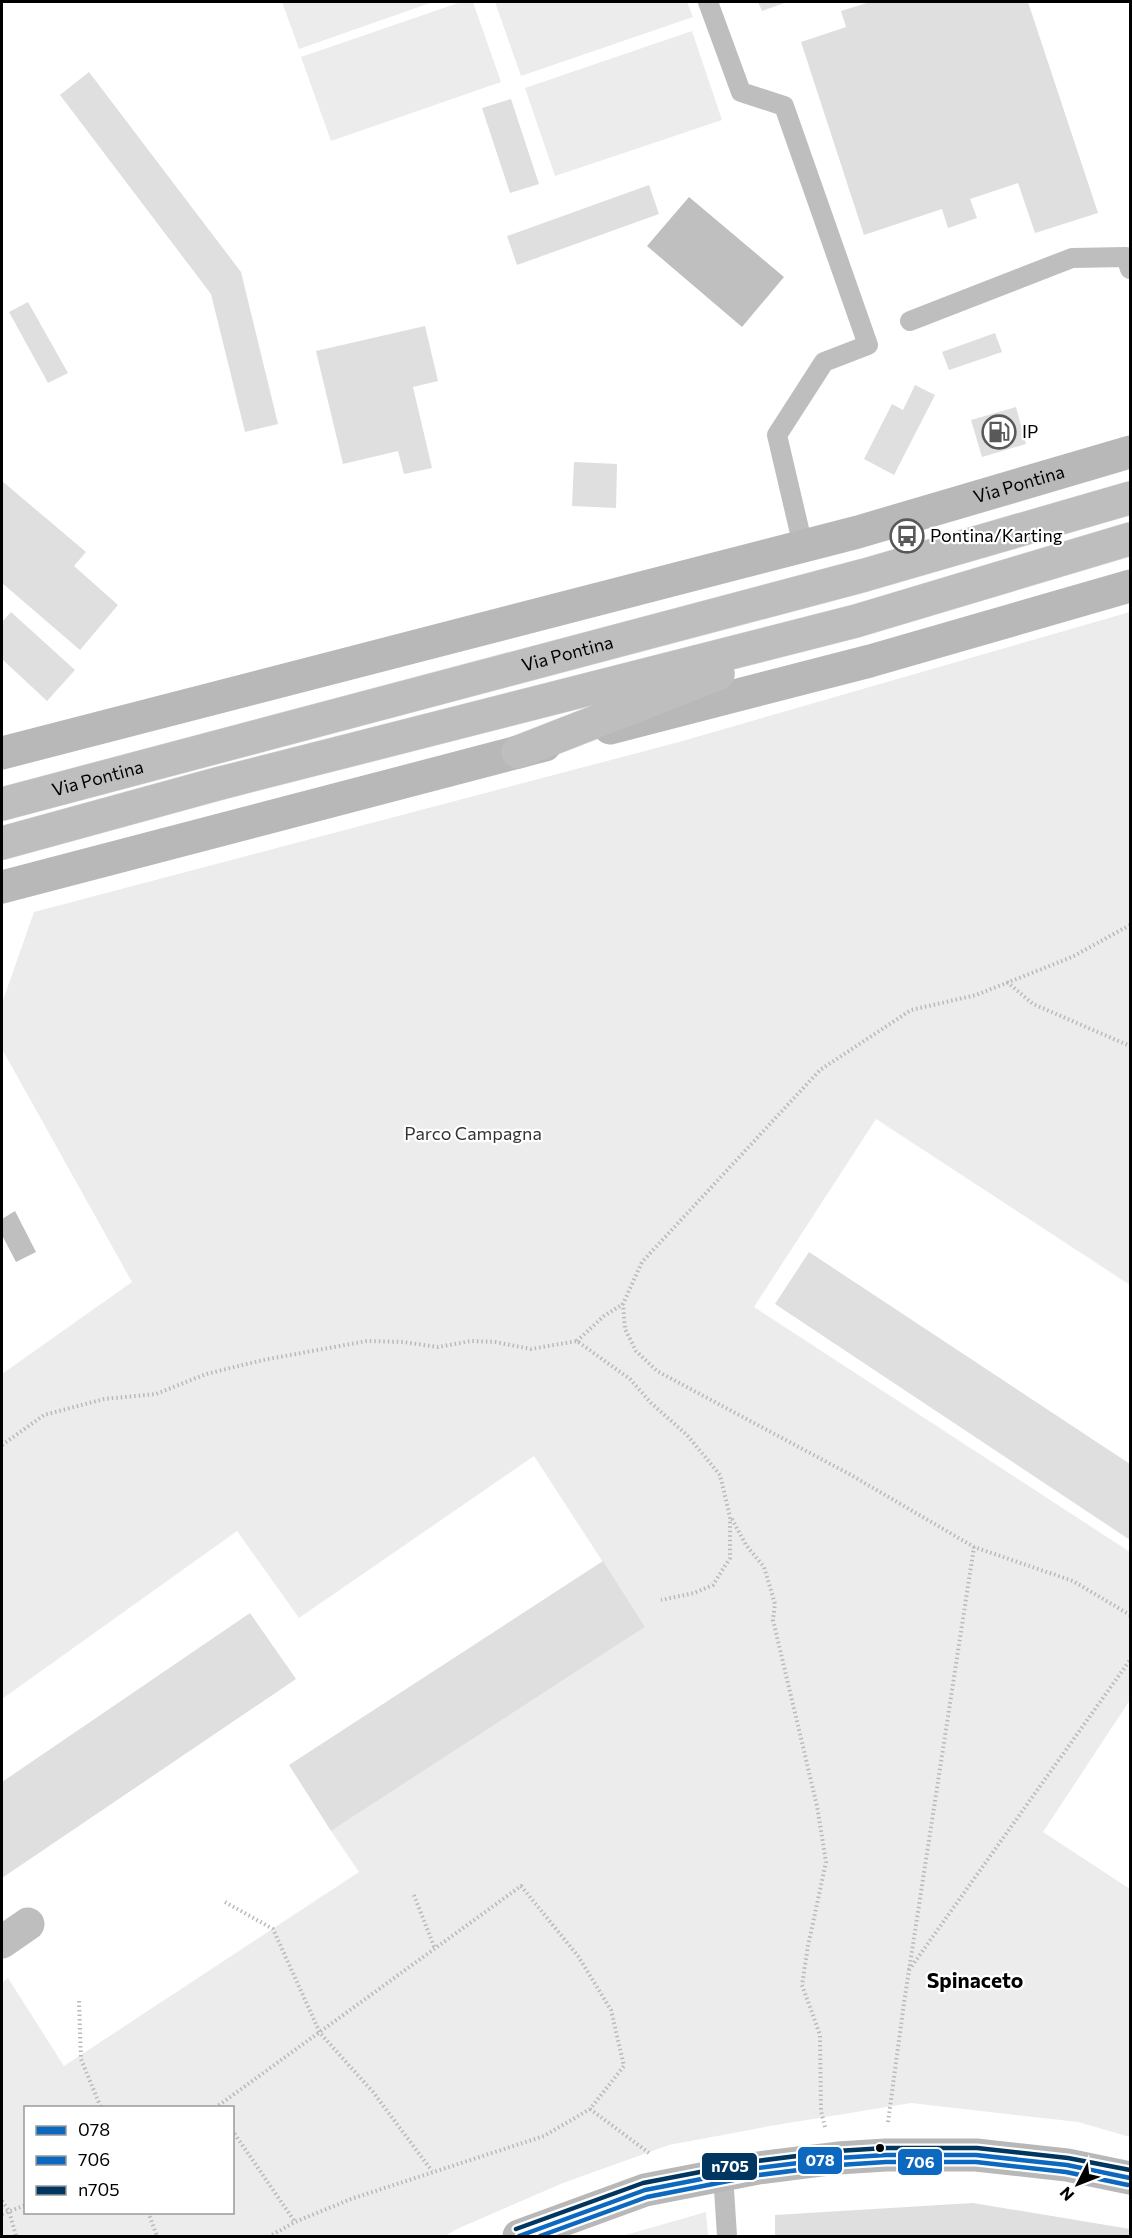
<svg xmlns="http://www.w3.org/2000/svg" width="1132" height="2238" font-family="Commissioner,sans-serif">
<style>
.green{fill:#ececec;fill-rule:evenodd}
.water{fill:#bfbfbf}
.building{fill:#dfdfdf}
.lines{fill:none;stroke-linecap:round;stroke-linejoin:round}
.highway-casing{stroke:#dbdbdb;stroke-width:34}
.path{stroke:#b9b9b9;stroke-width:4;stroke-dasharray:1.5 3;stroke-linecap:butt}
.lane{stroke:#bebebe;stroke-width:20}
.street{stroke:#bebebe;stroke-width:33}
.secondary{stroke:#b8b8b8;stroke-width:33}
.highway{stroke:#bebebe;stroke-width:33}
.bus-1-casing{stroke:#fff;stroke-width:9}
.bus-2-casing{stroke:#fff;stroke-width:9}
.bus-3-casing{stroke:#fff;stroke-width:9}
.bus-1{stroke:#0c69bf;stroke-width:4.5}
.bus-2{stroke:#0c69bf;stroke-width:4.5}
.bus-3{stroke:#00365f;stroke-width:4.5}
.bus-dot{fill:#000;stroke:#fff;stroke-width:2}
.labels{text-anchor:middle;stroke-width:4.5;stroke-linejoin:round;paint-order:stroke}
.poi-label{font-size:18px;fill:#000;stroke:#fff;text-anchor:start}
.street-label{font-size:18px;fill:#000;stroke:#fff}
.park-label{font-size:18px;fill:#333;stroke:#fff}
.quarter-label{font-size:21px;font-weight:bold;fill:#000;stroke:#fff}
.line-badge{stroke:#fff;stroke-width:2}
.badge-label{font-size:16px;text-anchor:middle;font-weight:bold;fill:#fff}
</style>
<rect width="100%" height="100%" fill="#fff"/>
<path class="green" d="M282 2H433L299 49Z
M461 2H473L501 82 331 141 301 57Z
M495 2H687L693 17 521 76Z
M692 31 722 120 555 176 525 88Z
M1130 612V1285L876 1119 754 1307 1130 1552V1700L1043 1832 1130 1889V2137L1078 2122 911 2103 770 2126 669 2145 563 2183 457 2229 445 2236H2V1983L8 1978 64 2066 359 1872 331 1831 645 1627 534 1456 299 1618 237 1531 2 1699V1374L132 1282 2 1049V1003L34 912 679 742ZM26 2108H232V2212H26Z
M706 2212 708 2236H622Z"/>
<path class="water" d="M689 197 784 277 742 327 647 246Z
M15 1211 36 1252 16 1262 2 1235V1219Z"/>
<path class="building" d="M758 2H787L762 11Z
M870 2H1028L1098 213 1035 233 1018 183 970 199 977 218 948 228 942 209 864 235 801 42 846 27 841 11Z
M89 72 241 272 278 424 245 432 211 294 60 95Z
M511 99 539 184 510 193 482 108Z
M649 185 659 214 517 265 507 236Z
M28 302 68 373 48 383 9 312Z
M425 326 438 381 413 387 432 468 404 474 398 451 343 464 316 351Z
M995 333 1002 352 949 370 942 352Z
M915 385 935 395 894 475 864 459 892 404 903 410Z
M1016 407 1026 444 982 457 971 420Z
M574 462 617 464 616 508 572 506Z
M2 481 86 552 74 566 118 605 80 650 2 583Z
M11 612 75 670 47 701 2 659V622Z
M809 1252 1130 1464V1540L775 1304Z
M603 1561 645 1627 331 1831 289 1765Z
M250 1613 296 1679 2 1878V1782Z
M973 2203 1130 2229V2236H775V2215Z"/>
<g class="lines">
<g class="highway-casing">
<g id="highway">
<path d="M518 752 718 674"/>
<path id="s2" d="M2 804 865 575 1130 498"/>
<path d="M2 843 217 784 856 621 1130 539"/>
</g>
</g>
<path class="path" d="M1130 925 1072 957 976 995 911 1010 820 1070 642 1262 623 1304 625 1329 636 1351 657 1371 851 1475 974 1547 1073 1581 1130 1615
M1007 982 1033 1004 1130 1046
M577 1341 604 1316 623 1304
M2 1445 44 1415 104 1399 156 1394 206 1374 263 1360 367 1341 403 1342 438 1347 471 1341 495 1342 531 1349 577 1341 630 1379 651 1403 687 1435 720 1475 730 1517V1558L713 1585 694 1593 661 1600
M732 1519 746 1545 764 1567 775 1604 773 1620 817 1806 826 1862 808 1946 802 1985 820 2035 821 2111 825 2127
M414 1895 435 1949
M225 1902 273 1929 320 2033 373 2092 432 2171
M909 1970 1130 1660
M79 2001 81 2059 101 2108
M215 2108 521 1886 578 1956 611 2010 624 2066 590 2109 544 2136 351 2199 295 2222 270 2236
M590 2109 649 2153
M888 2122 904 2003 974 1547
M232 2130 295 2222
M2 2201 9 2211 16 2236
M148 2212 157 2236
M2 2214 26 2205"/>
<path class="lane" d="M708 2 741 92 784 106 868 345 824 362 777 435 803 546
M910 321 1072 258 1126 257 1130 269
M723 2174 727 2236"/>
<path class="street" d="M2 1942 28 1924"/>
<g class="secondary">
<path d="M610 728 870 661 1130 586"/>
<path id="s1" d="M2 753 858 532 1130 452"/>
<path d="M2 887 545 745"/>
<path d="M519 2236 645 2190 758 2168 838 2158 886 2155H976L1067 2165 1130 2178"/>
</g>
<use href="#highway" class="highway"/>
<g class="bus-1-casing">
<path id="bus-1" d="M519 2236 645 2190 758 2168 838 2158 886 2155H976L1067 2165 1130 2178"/>
</g>
<g class="bus-2-casing">
<path id="bus-2" d="M540 2236 647 2197 759 2175 839 2165 886 2162H976L1066 2172 1128 2185"/>
</g>
<g class="bus-3-casing">
<path id="bus-3" d="M516 2229 643 2183 757 2161 837 2151 886 2148H977L1068 2158 1130 2170"/>
</g>
<use href="#bus-1" class="bus-1"/>
<use href="#bus-2" class="bus-2"/>
<use href="#bus-3" class="bus-3"/>
</g>
<defs>
<g id="fuel-ring" transform="scale(1.725)"><circle r="9.5" fill="#fff" stroke="#595959" stroke-width="1.5"/><path d="M-5.5-6h7V0h2V4h1.3V-2.5L3-4.5l.8-.8L6-3V5H2.5V1h-1V6h-7ZM-4.2-4.7v3.2H.2V-4.7Z" fill="#595959"/></g>
<g id="bus-ring" transform="scale(1.725)"><circle r="9.5" fill="#fff" stroke="#595959" stroke-width="1.5"/><path d="M-5-6H5V4H4V6H2V4H-2V6H-4V4H-5ZM-3.5-4V0h7V-4ZM-3.5 1.2v1.5H-2V1.2ZM2 1.2v1.5H3.5V1.2Z" fill="#595959"/></g>
</defs>
<g fill-rule="evenodd">
<use href="#fuel-ring" x="999" y="432"/>
<use href="#bus-ring" x="907" y="536"/>
</g>
<circle class="bus-dot" cx="880" cy="2148" r="5"/>
<g class="labels">
<g class="poi-label">
<text x="1022" y="438">IP</text>
<text x="930" y="542">Pontina/Karting</text>
</g>
<g class="street-label">
<text dy="6" stroke="none"><textPath href="#s1" startOffset="1052">Via Pontina</textPath></text>
<text dy="6" stroke="none"><textPath href="#s2" startOffset="585">Via Pontina</textPath></text>
<text dy="6" stroke="none"><textPath href="#s2" startOffset="99">Via Pontina</textPath></text>
</g>
<g class="park-label">
<text x="473" y="1140">Parco Campagna</text>
</g>
<g class="quarter-label">
<text x="975" y="1988">Spinaceto</text>
</g>
</g>
<g class="line-badge">
<rect x="797" y="2146" width="46" height="29" rx="6" fill="#0c69bf"/>
<rect x="897" y="2148" width="46" height="28" rx="6" fill="#0c69bf"/>
<rect x="701" y="2152" width="57" height="29" rx="6" fill="#00365f"/>
</g>
<g class="badge-label">
<text x="820" y="2166">078</text>
<text x="920" y="2168">706</text>
<text x="730" y="2172">n705</text>
</g>
<rect width="1132" height="2238" fill="none" stroke="#000000" stroke-width="6"/>
<rect x="24" y="2106" width="210" height="108" fill="#ffffff" stroke="#999999" stroke-width="1.5"/>
<rect x="36" y="2126" width="30" height="9" fill="#0c69bf" stroke="#999999" stroke-width="1.5"/>
<text x="78" y="2136" font-size="18" fill="#000000">078</text>
<rect x="36" y="2156" width="30" height="9" fill="#0c69bf" stroke="#999999" stroke-width="1.5"/>
<text x="78" y="2166" font-size="18" fill="#000000">706</text>
<rect x="36" y="2186" width="30" height="9" fill="#00365f" stroke="#999999" stroke-width="1.5"/>
<text x="78" y="2196" font-size="18" fill="#000000">n705</text>
<g transform="translate(1078 2184) rotate(228)" stroke="#ffffff" stroke-width="4.5" paint-order="stroke">
<path d="M0-4.5L10 22L0 15L-10 22Z" fill="#000000"/>
<text y="-9" font-size="16" font-weight="bold" text-anchor="middle" fill="#000000">N</text>
</g>
</svg>
